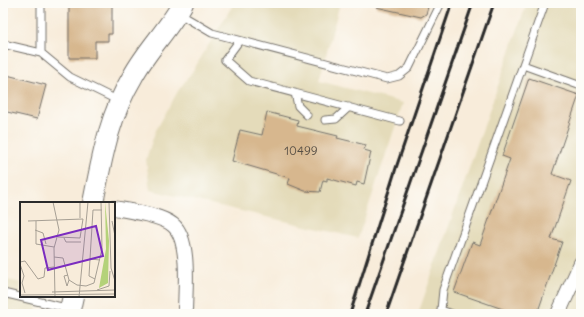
<svg xmlns="http://www.w3.org/2000/svg" width="584" height="317" font-family="Delius,sans-serif">
<style>
.built{fill:#e4dbba}
.building{fill:#d7b78e}
.lines{fill:none;stroke-linecap:round;stroke-linejoin:round}
.lane-casing{stroke:#736f68;stroke-width:9}
.street-casing{stroke:#736f68;stroke-width:16}
.secondary-casing{stroke:#736f68;stroke-width:22}
.lane{stroke:#fff;stroke-width:7}
.street{stroke:#fff;stroke-width:14}
.secondary{stroke:#fff;stroke-width:20}
.rail{stroke:#2b2b2b;stroke-width:3}
.labels{text-anchor:middle;stroke-width:3;stroke-linejoin:round;paint-order:stroke}
.number-label{font-size:12px;fill:#564e44}
.inset-road{fill:none;stroke:#a69f94;stroke-width:1}
.view{fill:#7b2cbf;fill-opacity:0.15;stroke:#7b2cbf;stroke-width:2}
.inset-edge{fill:none;stroke:#2b2b2b;stroke-width:2}
</style>
<rect width="100%" height="100%" fill="#fdfcf7"/>
<filter id="ink" filterUnits="userSpaceOnUse"><feTurbulence type="fractalNoise" baseFrequency=".025" numOctaves="2"/><feDisplacementMap in="SourceGraphic" scale="8" xChannelSelector="R" yChannelSelector="G"/><feConvolveMatrix kernelMatrix="1 2 1 2 8 2 1 2 1" color-interpolation-filters="sRGB"/></filter>
<filter id="wash" filterUnits="userSpaceOnUse"><feTurbulence type="fractalNoise" baseFrequency=".012" numOctaves="4" result="noise"/><feDisplacementMap in="SourceGraphic" scale="16" xChannelSelector="R" yChannelSelector="G"/><feGaussianBlur stdDeviation="0.9" result="paint"/><feColorMatrix in="noise" values="0 0 0 0 0 0 0 0 0 0 0 0 0 0 0 0 0 1.4 0 .05"/><feComposite in="paint" operator="in"/></filter>
<g filter="url(#wash)">
<rect width="100%" height="100%" fill="#f8ecda"/>
<path class="built" d="M234 3H340L319 81 403 103 358 238 150 190 146 159 155 132 178 91 194 69Z
M527 3H581V314H418Z
M3 279 21 283V296H40L36 314H3Z"/>
<g id="blocks">
<path class="building" d="M69 3H112V34H108V41H95V58H69Z
M377 3H429L426 14 421 17 376 7Z
M3 74 46 85 37 119 3 111Z
M529 78 579 95 552 174 571 181 551 239 562 242 537 314H517L454 292 472 242 480 245 510 159 502 156Z
M267 112 298 120 297 126 338 136 337 138 366 145 364 150 371 152 364 184 357 182 356 186 327 178V181L323 180 320 192 305 191 288 184 290 178 232 161 240 130 262 135Z"/>
</g>
</g>
<g filter="url(#ink)">
<use href="#blocks" fill-opacity="0" stroke="#736f68" stroke-width="1"/>
<g class="lines">
<g class="lane-casing">
<path id="lane" d="M178 13 212 33 387 79 399 76 409 68 441 3
M239 41 225 60 249 81 400 121
M3 44 41 53 70 77 119 101
M41 53V3
M523 65 581 86
M295 93 298 106 307 115
M325 120 336 119 349 107
M3 293 70 309
M441 310 443 290 545 3
M440 314 441 310 452 314"/>
</g>
<g class="street-casing">
<path id="street" d="M114 208C130 211 161 215 173 225 191 240 185 291 185 314
M558 314 581 263"/>
</g>
<g class="secondary-casing">
<path id="secondary" d="M93 203C102 158 109 116 133 76 147 50 169 29 183 3
M69 314 73 296"/>
</g>
<use href="#lane" class="lane"/>
<use href="#street" class="street"/>
<use href="#secondary" class="secondary"/>
<path class="rail" d="M350 314 396 168 452 3
M365 314 473 3
M386 314 494 3"/>
</g>
</g>
<g class="labels">
<g class="number-label">
<text x="301" y="155">10499</text>
</g>
</g>
<g transform="translate(20 202)">
<rect width="95" height="95" fill="#f8ecda"/>
<path d="M85 0 89 39 88 81 79 86 86 47Z" fill="#b4d279"/>
<path class="inset-road" d="M33 0 39 28 34 46 35 95M89 0 91 66 95 79M60 16V0M8 19 63 17 60 36 38 35M16 19V42L34 45M92 19 95 34M15 28 23 31 26 42M44 36 46 40H61M34 55 43 56 49 78 57 83 66 84 74 81 82 47 81 0M70 57 73 8H82M0 60 5 59 18 77 24 75 25 66 34 65M0 62 4 74 2 81 5 91M48 73 44 74 47 84 49 78M75 77 69 74 70 57 80 58M77 88 89 84 90 69M32 90 95 88M0 93 95 92M59 95 68 0"/>
<path class="view" d="M76 24 83 54 28 68 21 38Z"/>
<rect width="95" height="95" class="inset-edge"/>
</g>
<rect width="584" height="317" fill="none" stroke="#fdfcf7" stroke-width="16"/>
</svg>
